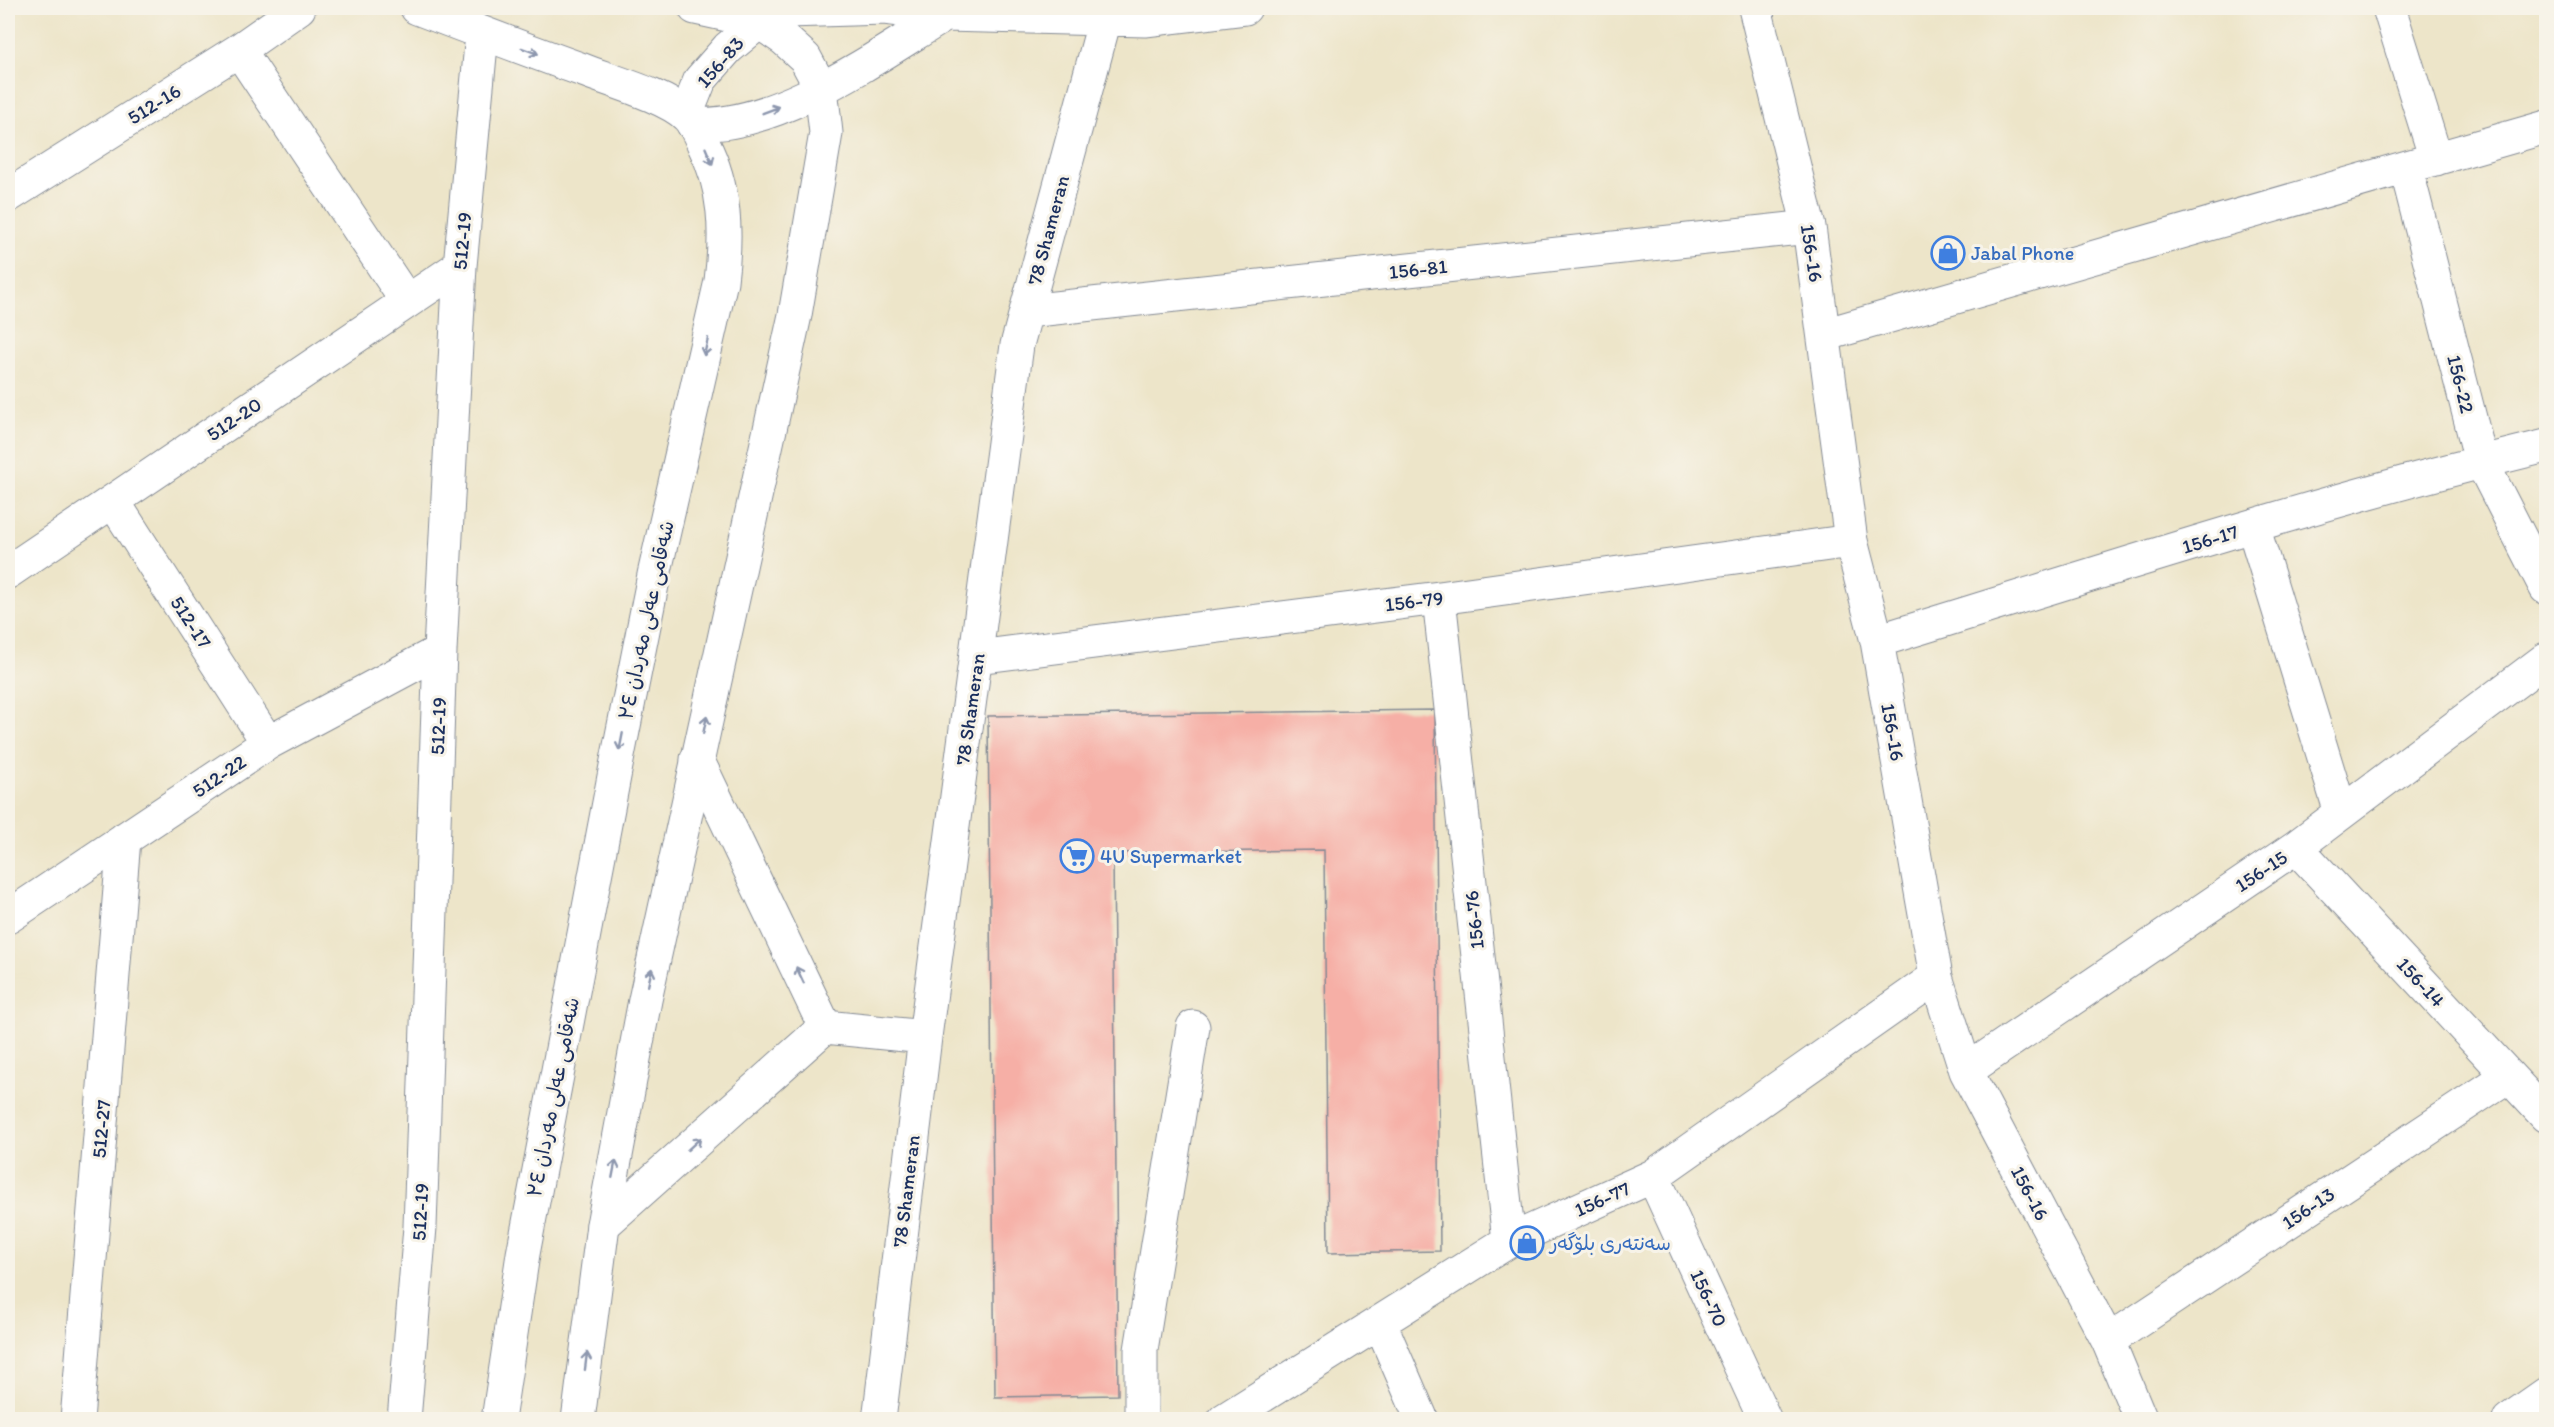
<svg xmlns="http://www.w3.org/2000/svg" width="2554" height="1427" font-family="Itim,'Playpen Sans Arabic',sans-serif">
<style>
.building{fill:#f6afa6}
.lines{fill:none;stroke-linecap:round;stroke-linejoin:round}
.minor-casing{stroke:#848a94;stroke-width:35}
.major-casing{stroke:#848a94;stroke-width:35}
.minor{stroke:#fff;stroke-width:33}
.major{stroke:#fff;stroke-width:33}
.oneway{stroke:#8d97ae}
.labels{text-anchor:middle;stroke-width:6;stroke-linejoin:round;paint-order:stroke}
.street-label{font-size:20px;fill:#1b2f5e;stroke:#f7f3e8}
.shop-label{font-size:20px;fill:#366cbe;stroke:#f7f3e8;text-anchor:start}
</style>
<rect width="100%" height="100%" fill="#f7f3e8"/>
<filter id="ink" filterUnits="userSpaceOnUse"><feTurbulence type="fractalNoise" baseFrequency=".0167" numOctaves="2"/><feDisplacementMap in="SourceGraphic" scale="12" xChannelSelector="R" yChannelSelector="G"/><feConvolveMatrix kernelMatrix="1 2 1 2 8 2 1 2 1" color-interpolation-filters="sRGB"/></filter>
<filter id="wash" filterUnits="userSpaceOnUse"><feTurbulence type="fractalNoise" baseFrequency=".008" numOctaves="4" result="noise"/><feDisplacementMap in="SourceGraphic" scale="24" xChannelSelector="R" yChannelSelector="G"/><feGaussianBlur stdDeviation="1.35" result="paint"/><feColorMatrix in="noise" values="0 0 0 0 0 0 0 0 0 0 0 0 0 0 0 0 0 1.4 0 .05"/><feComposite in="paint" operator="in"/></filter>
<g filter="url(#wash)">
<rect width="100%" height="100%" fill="#ede5c9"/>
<g id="blocks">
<path class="building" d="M1435 710 1440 1251 1328 1253 1324 850 1113 853 1118 1395 995 1397 988 716Z"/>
</g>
</g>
<g filter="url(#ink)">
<use href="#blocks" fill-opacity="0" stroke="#848a94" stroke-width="1.5"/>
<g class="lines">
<g class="minor-casing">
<path id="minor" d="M1755 8 1809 227 1851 541 1877 641 1936 977 1966 1071 2108 1341 2141 1420
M2389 8 2436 159
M239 50 406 300
M686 115 700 80 728 48 759 22 788 11 884 8 945 15 1145 20 1245 8
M693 124C775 130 877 56 945 15
M2406 168 2481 461 2546 588
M8 196 239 50 299 8
M1027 311 1809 227
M1824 335 2546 127
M113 501 268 743
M2253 526 2341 813
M8 572 460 266
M1439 598 1509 1241
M1877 641C2099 573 2321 500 2546 446
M977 657 1439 598 1851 541
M697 759 825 1027
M2296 847 2546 1116
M8 917 268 743 440 651
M1966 1071 2296 847 2546 659
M1653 1176 1765 1420
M603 1225 825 1027 925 1037
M1380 1323 1422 1420
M2108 1341 2508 1076
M77 1420 124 839
M404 1420 420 1227 440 651 460 266 482 34
M879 1420 925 1037 1017 345 1108 8
M1141 1420V1350L1193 1027
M1224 1420 1509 1241 1653 1176 1936 977
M2509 1420 2546 1394"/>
</g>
<g class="major-casing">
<path id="major" d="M417 8C472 29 527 50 583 70 611 81 666 96 687 116 695 124 699 134 703 143 726 188 727 233 721 281L654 575 616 766 523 1254 498 1420
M578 1420 603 1225 645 1000 795 315 826 133 821 88 805 58 784 39 759 22 695 8"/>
</g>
<use href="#minor" class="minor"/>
<use href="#major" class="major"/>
</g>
<defs><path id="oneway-shaft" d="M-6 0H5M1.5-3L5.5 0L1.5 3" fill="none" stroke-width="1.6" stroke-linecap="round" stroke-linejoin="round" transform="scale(1.5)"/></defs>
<g class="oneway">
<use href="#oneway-shaft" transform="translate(530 51) rotate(20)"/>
<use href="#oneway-shaft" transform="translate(771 110) rotate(-21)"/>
<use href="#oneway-shaft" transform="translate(709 156) rotate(67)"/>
<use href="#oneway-shaft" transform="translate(706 347) rotate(103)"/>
<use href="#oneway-shaft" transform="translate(705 725) rotate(-78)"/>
<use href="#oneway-shaft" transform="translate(621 742) rotate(101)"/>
<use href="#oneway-shaft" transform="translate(800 975) rotate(-115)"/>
<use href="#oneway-shaft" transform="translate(650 977) rotate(-78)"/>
<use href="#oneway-shaft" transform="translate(694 1144) rotate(-42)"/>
<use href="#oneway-shaft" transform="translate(614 1169) rotate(-79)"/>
<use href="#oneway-shaft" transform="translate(586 1361) rotate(-83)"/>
</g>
</g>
<defs>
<g id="shop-ring" transform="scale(1.725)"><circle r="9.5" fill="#f7f3e8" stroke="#3f7fe0" stroke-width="1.5"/><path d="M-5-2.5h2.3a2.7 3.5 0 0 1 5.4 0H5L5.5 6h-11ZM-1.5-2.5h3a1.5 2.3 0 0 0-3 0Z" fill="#3f7fe0"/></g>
<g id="supermarket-ring" transform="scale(1.725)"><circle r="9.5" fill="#f7f3e8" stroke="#3f7fe0" stroke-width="1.5"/><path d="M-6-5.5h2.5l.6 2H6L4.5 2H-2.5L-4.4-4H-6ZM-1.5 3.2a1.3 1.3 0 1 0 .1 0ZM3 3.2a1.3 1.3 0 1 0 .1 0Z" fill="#3f7fe0"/></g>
</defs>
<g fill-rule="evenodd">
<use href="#shop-ring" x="1948" y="253"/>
<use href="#supermarket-ring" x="1077" y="856"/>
<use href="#shop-ring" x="1527" y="1243"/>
</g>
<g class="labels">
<g class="street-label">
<text transform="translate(720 62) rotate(-49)" y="7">156-83</text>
<text transform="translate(154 104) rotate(-32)" y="7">512-16</text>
<text transform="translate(1048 230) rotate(-75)" y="7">78 Shameran</text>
<text transform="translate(462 241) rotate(-85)" y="7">512-19</text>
<text transform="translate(1812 253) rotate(81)" y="7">156-16</text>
<text transform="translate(1418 269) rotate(-6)" y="7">156-81</text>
<text transform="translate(2461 384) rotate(76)" y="7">156-22</text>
<text transform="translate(234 419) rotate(-34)" y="7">512-20</text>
<text transform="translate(2210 539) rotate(-17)" y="7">156-17</text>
<text transform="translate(1414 601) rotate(-7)" y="7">156-79</text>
<text transform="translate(646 620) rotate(-78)" y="7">شەقامی عەلی مەردان ٣٤</text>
<text transform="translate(191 622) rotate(57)" y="7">512-17</text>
<text transform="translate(970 709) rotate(-82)" y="7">78 Shameran</text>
<text transform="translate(438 726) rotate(-88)" y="7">512-19</text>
<text transform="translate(1893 732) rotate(80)" y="7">156-16</text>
<text transform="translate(219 776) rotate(-34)" y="7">512-22</text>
<text transform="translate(2261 871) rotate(-34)" y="7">156-15</text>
<text transform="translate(1474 920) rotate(-96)" y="7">156-76</text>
<text transform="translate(2421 982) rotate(47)" y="7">156-14</text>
<text transform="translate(553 1097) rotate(-79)" y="7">شەقامی عەلی مەردان ٣٤</text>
<text transform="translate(101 1129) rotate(-85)" y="7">512-27</text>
<text transform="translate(906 1191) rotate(-83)" y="7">78 Shameran</text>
<text transform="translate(2030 1193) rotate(62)" y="7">156-16</text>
<text transform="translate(1602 1199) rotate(-24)" y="7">156-77</text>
<text transform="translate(2308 1208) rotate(-34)" y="7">156-13</text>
<text transform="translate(420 1212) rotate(-87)" y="7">512-19</text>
<text transform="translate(1709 1298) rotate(65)" y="7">156-70</text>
</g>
<g class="shop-label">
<text x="1971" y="260">Jabal Phone</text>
<text x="1100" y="863">4U Supermarket</text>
<text x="1550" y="1250">سەنتەری بلۆگەر</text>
</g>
</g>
<rect width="2554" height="1427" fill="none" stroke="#f7f3e8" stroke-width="30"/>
</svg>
